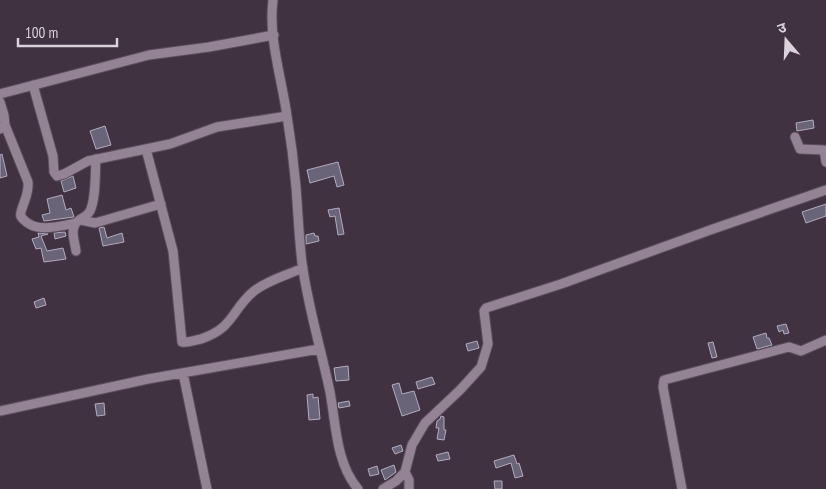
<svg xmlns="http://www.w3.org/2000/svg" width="826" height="489" font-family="'PT Sans Narrow','Noto Sans Devanagari',sans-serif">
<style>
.building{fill:#696477;stroke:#b2acc2}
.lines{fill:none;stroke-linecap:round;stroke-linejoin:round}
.minor-casing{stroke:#594e5a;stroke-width:11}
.minor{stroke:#948394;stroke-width:9}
</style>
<rect width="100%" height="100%" fill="#403241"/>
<path class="building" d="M813 120 814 128 797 131 796 123Z
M105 126 111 145 96 149 90 131Z
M2 154 7 176 0 178V155Z
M338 162 344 185 337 187 334 176 310 183 307 170Z
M73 176 76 188 64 192 61 181Z
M62 195 66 210 71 208 74 217 44 221 42 215 50 213 47 199Z
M826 204V216L806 223 802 212Z
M339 208 344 234 338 235 335 216 330 217 328 210Z
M104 227 107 238 122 233 124 242 103 246 99 228Z
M65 232 66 236 55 239 54 233Z
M38 233 48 234 41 236 47 251 63 248 66 259 44 262 41 248 36 249 32 239 39 237Z
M314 233 315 236H318L319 241 306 244V235Z
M44 298 46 305 36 308 34 302Z
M786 324 789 333 784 334 783 330 779 332 777 326Z
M766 333 767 338H769L772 345 757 349 753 337Z
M477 341 479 348 468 351 466 344Z
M713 342 717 357 712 358 708 343Z
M348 366 349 380 336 381 334 368Z
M432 377 435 384 418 389 416 382Z
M399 383 402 394 414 391 420 410 402 416 392 385Z
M313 394V398L318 397 320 419 309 420 307 395Z
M349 401 350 406 339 408 338 403Z
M104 403 105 415 97 416 95 404Z
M441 416 444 417V430H446L444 440 437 439 439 428H436L437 421 440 419Z
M401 445 403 451 395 454 392 448Z
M448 452 450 459 438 461 436 455Z
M514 455 517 464 519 463 523 476 515 478 511 463 496 468 494 461Z
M394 465 396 472 385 480 381 470Z
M377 466 379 474 370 476 368 469Z
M494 481H502V489H495Z"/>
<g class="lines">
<g class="minor-casing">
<path id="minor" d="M273 0C268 38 282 79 287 116 291 140 294 164 296 187 298 213 299 238 302 263 308 307 321 349 330 392 336 425 336 463 358 489
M33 85 53 156 54 172 57 176 64 174 88 161 170 144 217 127 287 116
M0 94 149 55 209 47 274 35
M0 102 4 115 5 125 0 129
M5 125 28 182C29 195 24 200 21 212 20 216 21 217 23 219 36 234 60 226 76 223
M795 137 800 149 824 150 826 162
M146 149 173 251 182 342C188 343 195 340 201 339 235 327 231 310 254 291 268 280 287 275 303 268
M81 220 95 223 161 204
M76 251C75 242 69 228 78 221 82 218 87 216 90 211 96 199 95 174 96 159
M183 373 207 489
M0 411 148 379 319 349
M405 472 409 480V489
M383 489 396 481 405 472 412 445 425 423 460 390 481 367 488 344 484 311 486 308 561 284 713 229 826 190
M682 489 663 387 664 380 789 347 801 351 826 340"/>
</g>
<use href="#minor" class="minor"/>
</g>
<g transform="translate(786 40) rotate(341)" stroke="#403241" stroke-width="4" paint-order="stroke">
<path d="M0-4L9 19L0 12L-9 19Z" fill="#dbd3dc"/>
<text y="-8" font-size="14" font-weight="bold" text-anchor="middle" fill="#dbd3dc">उ</text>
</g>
<path d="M18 38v8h99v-8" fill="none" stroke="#dbd3dc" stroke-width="2.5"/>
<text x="25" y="38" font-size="15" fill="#dbd3dc" stroke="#403241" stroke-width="4" paint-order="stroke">100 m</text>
</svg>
